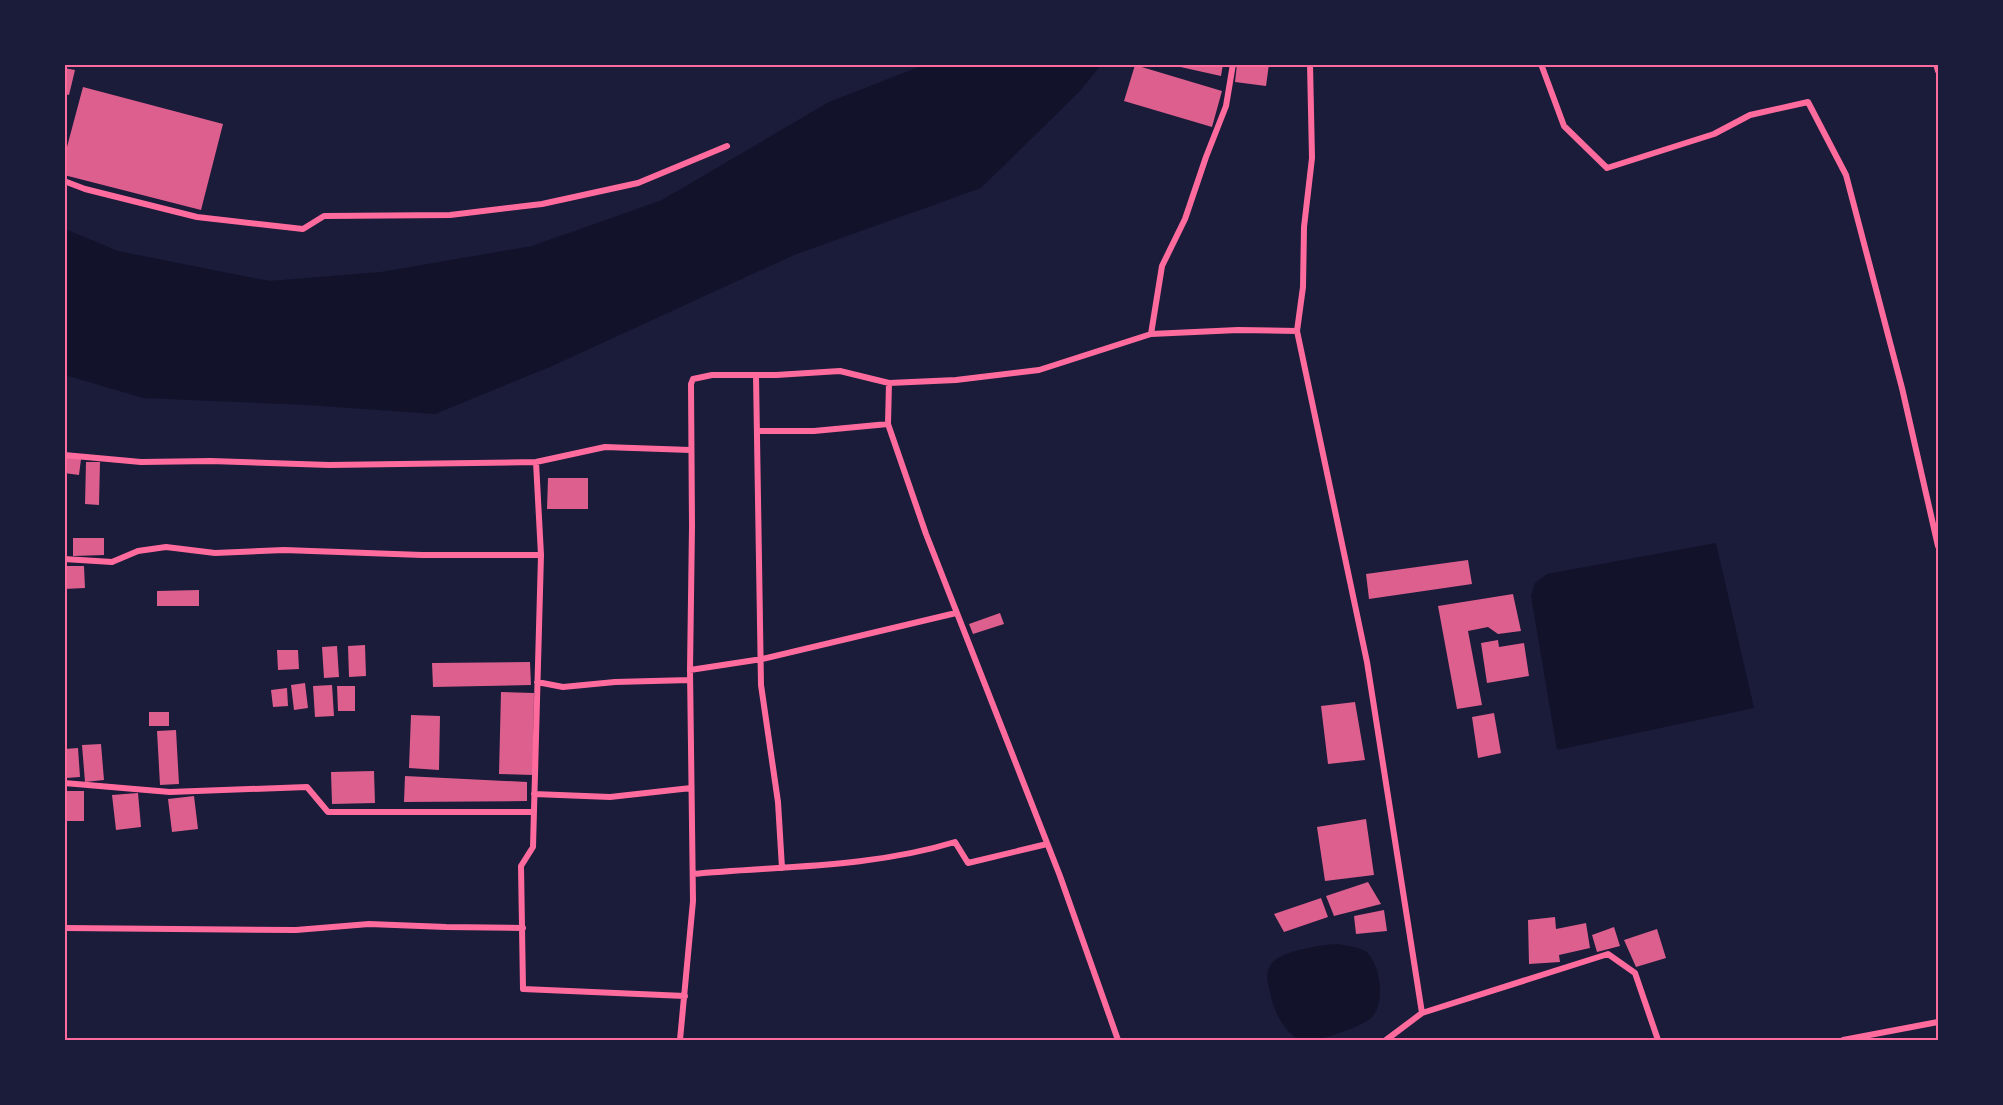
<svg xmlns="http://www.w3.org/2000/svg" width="2003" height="1105" font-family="'Golos Text',sans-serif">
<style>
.water{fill:#12122b}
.building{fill:#dd5f8e}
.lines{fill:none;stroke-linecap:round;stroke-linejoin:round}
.minor{stroke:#ff6b9d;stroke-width:6}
.neatline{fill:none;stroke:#ff6b9d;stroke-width:2}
</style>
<rect width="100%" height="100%" fill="#1b1b3a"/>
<path class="water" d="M924 65H1101L1080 91 981 188 794 255 552 366 435 414 307 405 143 398 65 375V229L118 251 269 281 381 272 532 246 662 200 829 102Z
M1716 543 1754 708 1557 750 1531 596 1535 583 1547 574Z
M1338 944C1347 946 1358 947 1365 951 1381 962 1386 1005 1371 1018 1361 1027 1325 1039 1311 1040 1303 1041 1295 1039 1290 1033 1279 1021 1273 1008 1270 992 1268 984 1265 974 1270 966 1278 950 1322 945 1338 944Z"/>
<path class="building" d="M1167 64H1223L1221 76Z
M1237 64H1269L1266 86 1235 82Z
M1135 65 1222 91 1212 127 1124 101Z
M64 68 75 70 69 95 64 94Z
M83 87 223 124 201 210 64 175V158Z
M64 456 81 459 79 475 64 473Z
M86 462H100L99 505 85 504Z
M548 478H588V509H547Z
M73 538H104V555L73 556Z
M1468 560 1472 584 1369 599 1366 574Z
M64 566H84L85 588 64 589Z
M199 590V606H157V591Z
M1513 594 1521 631 1498 634 1488 627 1468 631 1482 705 1457 709 1438 606Z
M1000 613 1004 624 973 634 969 624Z
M1498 640 1499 647 1524 643 1529 676 1487 683 1481 643Z
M365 645 366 676 349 677 348 646Z
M337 646 339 677 324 678 322 647Z
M277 650H298L299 669 278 670Z
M530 662 531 685 433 687 432 663Z
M305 683 308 708 294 710 291 685Z
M332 685 334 716 315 717 313 686Z
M337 686H355V711H338Z
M287 688 288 706 273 707 271 690Z
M501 692 534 693 533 775 499 774Z
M1355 702 1365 760 1328 764 1321 706Z
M149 712H169V726H149Z
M1494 713 1501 753 1478 758 1472 717Z
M411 715 440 716 439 770 409 768Z
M176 730 179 784 160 785 157 731Z
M101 744 104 780 85 782 82 745Z
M78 748 80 777 66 778 64 749Z
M374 771 375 803 332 804 331 772Z
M405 776 527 782V801L404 802Z
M64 791H84V821H64Z
M138 793 141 827 116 830 112 795Z
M194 796 198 829 172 832 168 799Z
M1366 819 1374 875 1325 881 1317 827Z
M1368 882 1381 904 1334 916 1326 896Z
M1321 898 1328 917 1284 932 1274 914Z
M1384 910 1387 931 1356 934 1354 916Z
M1555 917 1556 929 1586 923 1590 948 1559 955 1560 962 1529 964 1528 920Z
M1614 927 1620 946 1597 952 1592 935Z
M1657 929 1666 958 1636 967 1624 940Z"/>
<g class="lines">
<path class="minor" d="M1310 64 1312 158 1304 227 1303 287 1297 331 1367 662 1422 1013
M1541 64 1564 126 1607 168 1714 134 1750 115 1808 102 1846 175 1902 388 1938 546
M1936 64 1938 71
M64 181 85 189 197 217 303 229 324 216 450 215 542 204 638 183 727 146
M1151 334 1162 266 1185 219 1206 157 1226 106 1233 64
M756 375 761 685 778 802 782 868
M889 383 888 424 926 534 1060 876 1118 1040
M757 431H814L888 424
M64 455 141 462 211 461 329 465 536 462 605 447 690 450
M536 462 541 555 533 847 521 866 523 989 685 996
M64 559 112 562 138 551 166 547 215 553 284 550 422 555H541
M690 670 762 659 956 613
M537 682 563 687 615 682 690 680
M64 783 170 792 307 787 328 812H534
M534 794 610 797 691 788
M693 874C780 866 870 868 955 842L968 863 1047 844
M64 928 296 930 369 924 446 927 523 928
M680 1040 693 901 690 670 692 526 691 384 693 379 712 375H776L840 371 889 383 956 380 1039 370 1151 334 1238 330 1297 331
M1386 1040 1422 1013 1608 954 1635 973 1658 1040
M1843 1040 1938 1022"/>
</g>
<rect width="2003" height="1105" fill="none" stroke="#1b1b3a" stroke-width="132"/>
<rect x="66" y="66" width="1871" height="973" class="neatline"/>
</svg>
